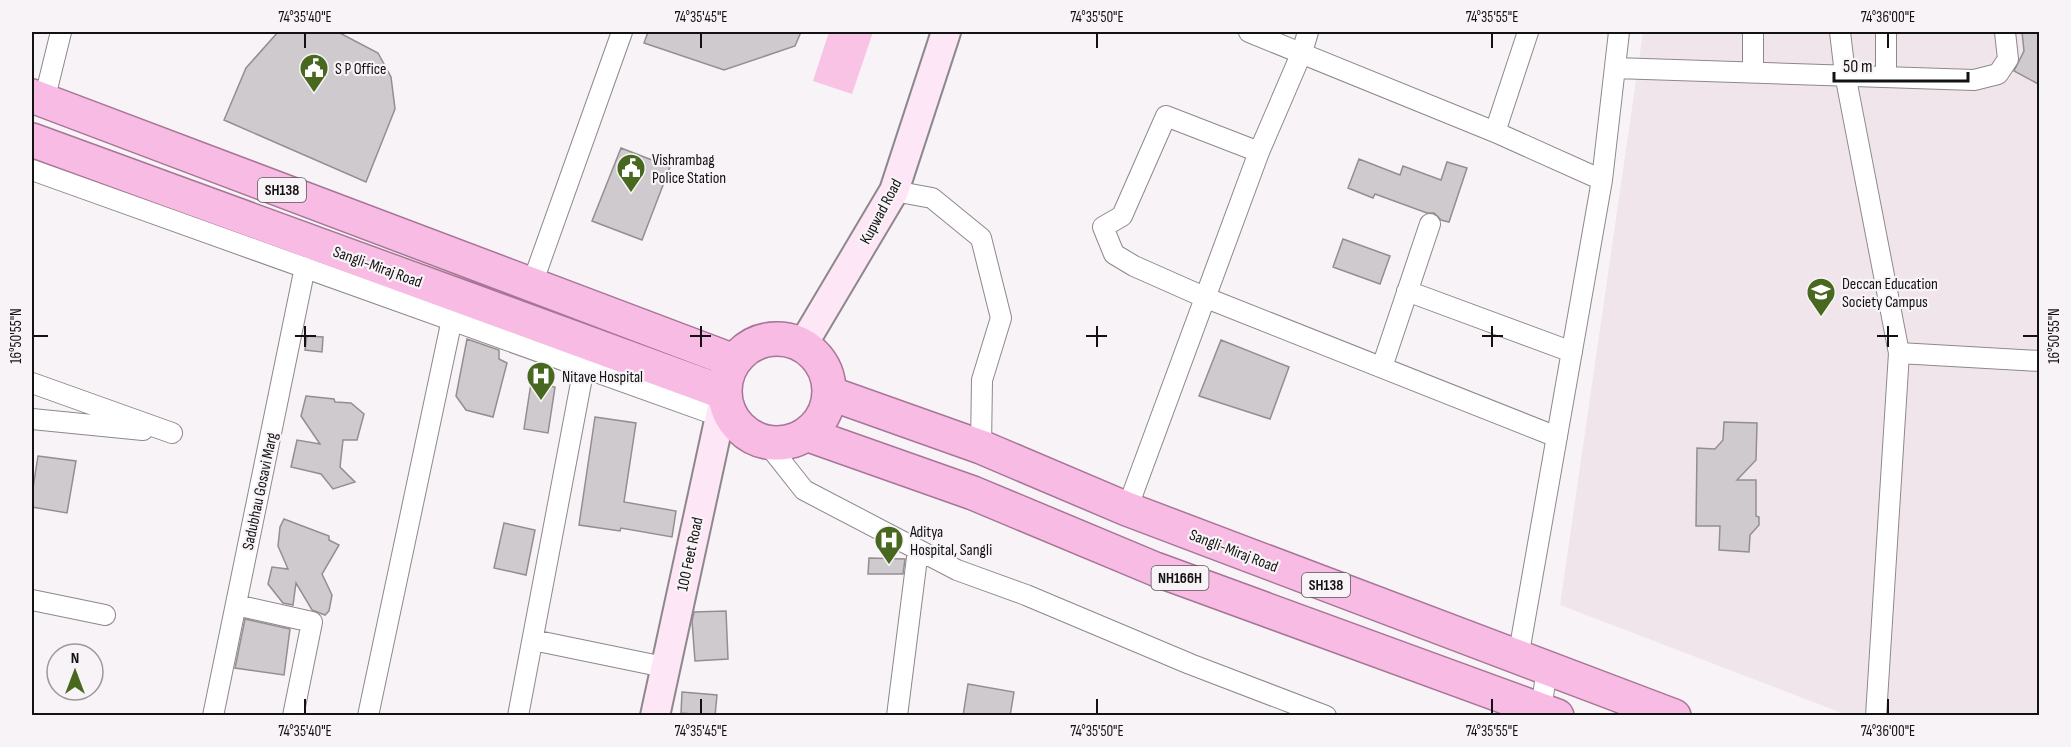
<svg xmlns="http://www.w3.org/2000/svg" width="2071" height="747" font-family="'Sofia Sans Condensed',sans-serif">
<style>
.built{fill:#f1e5ec}
.green{fill:#f8c3e5}
.building{fill:#cfcacd;stroke:#938e91;stroke-width:1.5}
.lines{fill:none;stroke-linecap:round;stroke-linejoin:round}
.minor-casing{stroke:#8d888b;stroke-width:22}
.secondary-casing{stroke:#8d888b;stroke-width:32}
.trunk-casing{stroke:#a77696;stroke-width:36}
.minor{stroke:#fff;stroke-width:20}
.secondary{stroke:#fde6f5;stroke-width:28}
.trunk{stroke:#f8bce4;stroke-width:33}
.ticks{fill:none;stroke:#131213;stroke-width:2}
.labels{text-anchor:middle;stroke-width:4.5;stroke-linejoin:round;paint-order:stroke}
.shield{fill:#f8f3f6;stroke:#585657;stroke-width:1.5}
.shield-label{font-size:15px;font-weight:bold;fill:#131213}
.poi-label{font-size:16px;fill:#131213;stroke:#f8f3f6;text-anchor:start}
.street-label{font-size:16px;fill:#131213;stroke:#f8f3f6}
.neatline{fill:none;stroke:#131213;stroke-width:2}
.ticks-label{font-size:15px;text-anchor:middle;fill:#131213}
</style>
<rect width="100%" height="100%" fill="#f8f3f6"/>
<path class="built" d="M1643 32H2039V715H1847L1560 605Z"/>
<path class="green" d="M829 32H873L852 94 813 81Z"/>
<path class="building" d="M278 32H338L378 53 391 77 395 109 366 182 224 120 246 68Z
M648 32H801L795 46 724 70 644 43Z
M2022 32H2040V85L2014 71 2024 51Z
M621 148 670 167 642 240 592 221Z
M1359 159 1400 175 1403 166 1441 180 1447 162 1467 168 1449 222 1441 220 1434 213H1427L1375 194 1373 198 1348 188Z
M1343 239 1390 256 1380 284 1333 267Z
M307 336 323 337 322 352 305 350Z
M467 339 499 350V359L507 363 493 417 466 410 456 396Z
M1221 340 1289 367 1270 419 1199 396Z
M531 383 555 387 548 433 524 429Z
M306 396 334 399 335 402 351 403 364 414 357 440H343L340 467 355 482 333 489 321 474 291 467 297 440 320 444 301 416Z
M595 417 636 423 624 502 676 511 672 537 621 528 620 531 579 525Z
M1724 422 1757 423 1756 460 1737 480H1756V516L1759 517V525L1750 535 1749 552 1719 550 1720 526H1696L1697 448 1715 449 1723 440Z
M38 456 76 461 67 513 32 507V494Z
M284 519 329 536V540L339 545 322 574 332 595 329 611 325 615 312 610 296 583 293 605 283 603 268 584 272 567 288 569 278 546 280 527Z
M504 523 535 530 526 575 494 568Z
M869 558 905 559 903 574H868Z
M726 611 728 659 695 661 692 621 694 612Z
M245 619 290 629 284 675 235 668Z
M968 684 1014 692 1010 716H963Z
M682 692 717 695 715 716 681 713Z"/>
<g class="lines">
<g class="minor-casing">
<path id="minor" d="M1249 32 1495 132 1602 180 1619 32
M1753 32V72
M1840 32 1845 74 1899 353 1876 716
M1615 68 1974 80 1998 74 2008 59 2005 32
M1886 77V32
M44 101 61 32
M1495 132 1528 32
M1259 152 1166 116 1122 216 1103 227 1114 254 1134 266 1204 297 1557 437
M32 170 719 416
M894 191 932 198 981 238 1001 318 982 380 981 447
M532 284 622 32
M1407 291 1572 352
M1899 353 2040 361
M1382 367 1430 224
M32 383 172 433
M32 419 143 430
M766 442 804 490 957 570 1026 595 1190 664 1326 716
M1127 509 1259 152 1302 52 1308 32
M32 600 105 615
M236 605 312 622 293 716
M533 640 664 667
M1518 658 1602 180
M213 716 305 267
M368 716 452 319
M518 716 584 367
M897 716 918 550
M1540 716 1547 669"/>
</g>
<g class="secondary-casing">
<path id="secondary" d="M802 346 894 191 946 32
M655 716 725 393"/>
</g>
<g class="trunk-casing">
<path id="trunk" d="M32 96 734 361
M32 140 725 393
M725 391a52 52 0 1 1 104 0a52 52 0 1 1-104 0Z
M829 393 981 447 1127 509 1674 716
M806 434 973 493 1155 569 1557 716"/>
</g>
<use href="#minor" class="minor"/>
<use href="#secondary" class="secondary"/>
<use href="#trunk" class="trunk"/>
</g>
<path class="ticks" d="M305 33V48M701 33V48M1097 33V48M1492 33V48M1888 33V48M305 326V347M701 326V347M1097 326V347M1492 326V347M1888 326V347M33 336H48M295 336H316M690 336H711M1086 336H1107M1482 336H1503M1877 336H1898M2023 336H2038M305 699V714M701 699V714M1097 699V714M1492 699V714M1888 699V714"/>
<defs>
<g id="civic-pin" transform="scale(1.5)"><path d="M0 17L-7.5 6A9.5 9.5 0 1 1 7.5 6Z" fill="#47681e" stroke="#f8f3f6"/><path d="M-.6-6.5H3V-4.5H.6V-3L4-1V1h2V6H-6V1h2V-1L-.6-3ZM-1.2 2.5V6h2.4V2.5Z" fill="#fff"/></g>
<g id="university-pin" transform="scale(1.5)"><path d="M0 17L-7.5 6A9.5 9.5 0 1 1 7.5 6Z" fill="#47681e" stroke="#f8f3f6"/><path d="M0-5L7-2L0 1L-7-2ZM-4 1L0 2.5L4 1V4Q0 6-4 4Z" fill="#fff"/></g>
<g id="hospital-pin" transform="scale(1.5)"><path d="M0 17L-7.5 6A9.5 9.5 0 1 1 7.5 6Z" fill="#47681e" stroke="#f8f3f6"/><path d="M-5-5h3v3.5h4V-5h3V5h-3V1.5h-4V5h-3Z" fill="#fff"/></g>
</defs>
<g fill-rule="evenodd">
<use href="#civic-pin" x="314" y="68"/>
<use href="#civic-pin" x="631" y="168"/>
<use href="#university-pin" x="1821" y="292"/>
<use href="#hospital-pin" x="541" y="376"/>
<use href="#hospital-pin" x="889" y="540"/>
</g>
<g class="labels">
<g class="shield">
<rect x="258" y="178" width="48" height="24" rx="4.5"/>
<rect x="1151.5" y="566" width="57" height="24" rx="4.5"/>
<rect x="1302" y="573" width="48" height="24" rx="4.5"/>
</g>
<g class="shield-label">
<text x="282" y="195">SH138</text>
<text x="1180" y="583">NH166H</text>
<text x="1326" y="590">SH138</text>
</g>
<g class="poi-label">
<text x="335" y="74">S P Office</text>
<text x="652" y="165">Vishrambag<tspan x="652" dy="18">Police Station</tspan></text>
<text x="1842" y="289">Deccan Education<tspan x="1842" dy="18">Society Campus</tspan></text>
<text x="562" y="382">Nitave Hospital</text>
<text x="910" y="537">Aditya<tspan x="910" dy="18">Hospital, Sangli</tspan></text>
</g>
<g class="street-label">
<text transform="translate(880 211) rotate(-62)" y="6">Kupwad Road</text>
<text transform="translate(378 266) rotate(20)" y="6">Sangli-Miraj Road</text>
<text transform="translate(259 491) rotate(-78)" y="6">Sadubhau Gosavi Marg</text>
<text transform="translate(1234 550) rotate(21)" y="6">Sangli-Miraj Road</text>
<text transform="translate(689 554) rotate(-78)" y="6">100 Feet Road</text>
</g>
</g>
<rect width="2071" height="747" fill="none" stroke="#f8f3f6" stroke-width="66"/>
<g transform="translate(75 672)"><circle r="28" fill="#f8f3f6" stroke="#9c999b" stroke-width="1.5"/>
<path d="M0-4.5L10 22L0 15L-10 22Z" fill="#47681e"/>
<text y="-9" font-size="16" font-weight="bold" text-anchor="middle" fill="#131213">N</text>
</g>
<path d="M1834 72v9h134v-9" fill="none" stroke="#131213" stroke-width="3"/>
<text x="1843" y="72" font-size="18" fill="#131213" stroke="#f8f3f6" stroke-width="4.5" paint-order="stroke">50 m</text>
<rect x="33" y="33" width="2005" height="681" class="neatline"/>
<g class="ticks-label">
<text x="305" y="22">74°35'40"E</text>
<text x="701" y="22">74°35'45"E</text>
<text x="1097" y="22">74°35'50"E</text>
<text x="1492" y="22">74°35'55"E</text>
<text x="1888" y="22">74°36'00"E</text>
<text transform="translate(16 336) rotate(-90)" y="5">16°50'55"N</text>
<text transform="translate(2054 336) rotate(-90)" y="5">16°50'55"N</text>
<text x="305" y="736">74°35'40"E</text>
<text x="701" y="736">74°35'45"E</text>
<text x="1097" y="736">74°35'50"E</text>
<text x="1492" y="736">74°35'55"E</text>
<text x="1888" y="736">74°36'00"E</text>
</g>
</svg>
